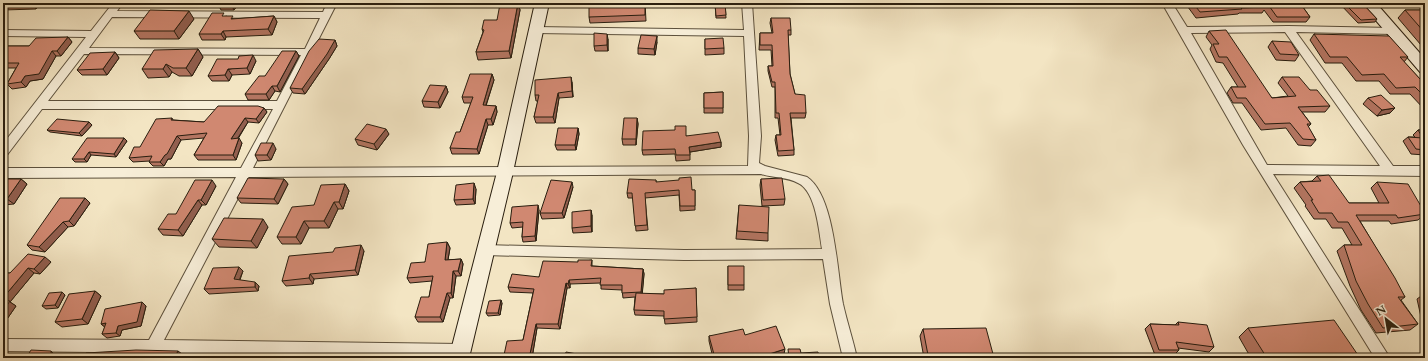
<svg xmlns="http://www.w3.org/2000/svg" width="1428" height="361" font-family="Cardo,serif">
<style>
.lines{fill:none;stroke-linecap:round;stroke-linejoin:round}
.street-casing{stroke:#5c503c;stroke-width:2}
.secondary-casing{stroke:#291e0f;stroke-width:2}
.street{fill:#f7eed8;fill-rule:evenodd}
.secondary{fill:#f7eed8;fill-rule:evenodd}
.wall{fill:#b37561;stroke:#291e0f}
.shaded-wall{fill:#925f4f;stroke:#291e0f}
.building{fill:#d08871;stroke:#291e0f}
</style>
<rect width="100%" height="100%" fill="#f3e5c3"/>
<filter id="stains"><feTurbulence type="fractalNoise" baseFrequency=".005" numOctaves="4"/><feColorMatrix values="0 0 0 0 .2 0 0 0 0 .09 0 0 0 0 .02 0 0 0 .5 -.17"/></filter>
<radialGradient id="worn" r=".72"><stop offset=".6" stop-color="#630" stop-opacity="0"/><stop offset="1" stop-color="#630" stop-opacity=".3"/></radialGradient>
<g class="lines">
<g class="street-casing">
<path id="street" d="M113 3H123L117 11 323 12 327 3H337L253 168 748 166 749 136 744 36 536 33 531 30 536 27 744 30 742 3H752L761 136 759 163 765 166 807 177C835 196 837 272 843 304 847 322 853 340 857 358H843L830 304 823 259 684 260 485 255 480 254 479 250 480 246 485 245 684 250 822 249C819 231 816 191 798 183 787 177 773 178 761 174L249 177 164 340 461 344 466 345 468 350 466 355 461 356 3 351V339L149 340 236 177 3 178V168H241L273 109H42L7 155 3 156V144L86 37 3 36V30L91 31ZM112 17 320 18 305 49 89 48ZM84 54 301 55 277 101H48Z
M1162 3H1172L1187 27 1288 26 1393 28 1398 31 1393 34 1296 32 1393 166H1425V176L1273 174 1390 358H1375L1243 145ZM1285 32 1380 166 1267 165 1191 33Z"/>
</g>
<g class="secondary-casing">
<path id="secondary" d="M535 3H549L513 172 469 358H449L497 172Z
M1361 3H1376L1425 59V73L1420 72Z"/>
</g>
<use href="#street" class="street"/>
<use href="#secondary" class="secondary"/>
</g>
<path class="wall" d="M3 3H41L36 9 3 10Z
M239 3 234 10H221L218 4Z
M518 3 520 10 511 58 478 60 476 52 483 32 482 29 497 20Z
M645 3 646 21 590 23 589 17Z
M715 3H725L726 18H716Z
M1185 3H1262L1263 4 1264 3H1300L1310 17 1306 22H1273L1264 10 1262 13H1239L1238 14 1196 18Z
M1339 3H1362L1377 19 1375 22 1358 23Z
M1405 10H1425V45H1421L1398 18Z
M226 16 234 19 274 16 277 22 272 35 226 37 225 40H202L199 34Z
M771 18 791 30V35H788L790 74 795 94 806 113 805 118H791L794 150V155L778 156 775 140 776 135H780L778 118H775V87H772L768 71V66H772L771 50H759L760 33H772L770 23Z
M194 19 179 39H140L134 31Z
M1209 31 1272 98 1288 96 1278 83 1282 77 1310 90 1330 106 1325 112H1302L1311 124 1308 127 1316 140 1311 146 1298 145 1286 128 1261 130 1242 103H1233L1227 93 1231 87H1238L1223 63 1216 62 1210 49 1212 45 1206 37Z
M1314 34 1408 57 1404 62 1420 79H1425V110L1410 94H1390L1379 81H1356L1342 63H1325L1310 40Z
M68 37 72 42 61 56H56L43 79 30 81 26 87 12 89 7 84 16 68H3V46H29Z
M608 39V51H595L594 46Z
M705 39 724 48V54L705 55Z
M335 40 337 46 329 59 305 94 293 93 290 88Z
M1272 41 1299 55 1295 61 1276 60 1268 47Z
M657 42 655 55 638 54V48Z
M198 49 203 57 192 76H179L172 72 169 77 148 78 142 69Z
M296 51 299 56 280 92 275 91 269 100H248L245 94 265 76Z
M115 52 119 58 107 75H82L77 70Z
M256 61 250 74 232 75 229 81H212L208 76Z
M492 74 494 80 486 106H496L497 112 493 125H488L479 154H452L450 148 460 132 471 103H464L462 97Z
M572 82 573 97 559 98 555 123H536L534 117 538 101H536L535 95Z
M446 86 448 92 440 108 424 107 422 101Z
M723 92V113H704V93Z
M1368 98 1395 108 1390 113 1377 116 1363 104Z
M264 108 267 112 259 123 248 122 238 139 242 143 236 160H198L194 155 204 138 181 140 171 159H168L164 166H153L149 162 150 161 133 162 129 158 172 118 173 120 204 122Z
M637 118 638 124 636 145H623L622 139Z
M89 122 92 125 82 136 50 132 47 130Z
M578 128 579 134 576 150H557L555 145Z
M1418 130H1425V155L1411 154 1403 141 1408 137H1415L1413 135Z
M389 134 377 150 358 145 355 139Z
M686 136 721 142V147L690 152V160L676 161 675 154 643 155 642 150Z
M124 138 127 141 116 157 91 155 87 162H75L72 159Z
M276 149 271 160 258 161 255 155Z
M1317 176 1349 203H1379L1371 188 1377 182 1425 214 1418 220 1391 224 1389 221H1360L1405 297 1401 300 1418 324 1410 330 1376 333 1361 310 1350 286 1337 251 1344 245H1352L1342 228H1332L1326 219H1314L1305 206 1306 205 1294 188 1300 182 1312 181Z
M3 179H21L27 184 14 204 3 205Z
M284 179 288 184 278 204 241 203 237 198Z
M761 179 785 199 784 205 762 206 760 185Z
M656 180V182L692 190H695V210L680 211 679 195 645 198 648 230 636 231 633 198H628L627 193Z
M1425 181V189L1422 184Z
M345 184 349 191 343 209H338L329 228H309L301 244H282L277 237 314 205Z
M216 186 206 205H202L183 236 163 235 158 229 176 214Z
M573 187 564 218 542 219 540 213Z
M476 189 475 204 456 205 454 200Z
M90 203 74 226 68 227 45 252 32 250 27 245Z
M739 205 768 233V241L736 239Z
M539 210 536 241 523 242 522 237 523 227 512 228 510 223Z
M592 215V232L573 233 572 228Z
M268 227 257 248 219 247 212 239Z
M447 242 450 248 448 260 461 259 463 264 461 276H456L453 298H450L443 322H418L415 317 429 297 432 281 410 283 407 278Z
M364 251 358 275 314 279 313 284 286 286 282 281Z
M592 260V266L643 269 644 274 642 294H664L696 288 697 322 665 324 664 316 635 315 634 310 635 297 623 298 622 290 601 289V283L570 284V288H567L560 329 537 328 532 358H506L504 355 523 340 533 293 510 292 508 287 539 277 578 262Z
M51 262 40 274 34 273 10 302 16 306 5 322 3 321V273H10Z
M728 266 744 285V290H728Z
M239 267 243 271 240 280 259 286 258 291 209 294 204 289Z
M95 291 101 296 88 324 62 327 55 322Z
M1424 294 1425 295V318L1421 317 1417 299Z
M65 295 58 308 46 309 42 306Z
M502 303 500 315 488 316 486 313Z
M146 306 141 326 122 330 120 336 107 338 102 334 105 327 101 324Z
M1178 322 1214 347 1209 352 1178 348 1179 350 1174 355H1155L1145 329 1150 324 1175 325Z
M1248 328 1360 358H1251L1239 337Z
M923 329 993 354 990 358H924L920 336Z
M745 335 784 354 771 358H713L709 341V336Z"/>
<path class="shaded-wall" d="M33 3H41L36 9 32 4Z
M232 3H239L234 10 231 4Z
M518 3 520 10 511 58 509 51Z
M189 11 194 19 179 39 174 31Z
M274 16 277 22 272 35 268 29Z
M223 31 226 37 225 40 221 34Z
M607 34 608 39V51L607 45Z
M657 36V42L655 55 654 49Z
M68 37 72 42 61 56 57 51Z
M335 40 337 46 329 59 305 94 302 89Z
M198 49 203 57 192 76 186 68Z
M52 51 56 56 43 79 30 81 26 87 21 82 25 76Z
M296 51 299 56 280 92 277 86Z
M115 52 119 58 107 75 103 69Z
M253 55 256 61 250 74 247 68Z
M166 64 172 72 169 77 163 69Z
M228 69 232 75 229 81 225 75Z
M492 74 494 80 484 111 483 105Z
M571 77 572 82 573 97 572 91Z
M272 86 275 91 269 100 266 94Z
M446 86 448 92 440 108 438 102Z
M558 93 559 98 555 123 553 117Z
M496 106 497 112 493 125 491 119Z
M264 108 267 112 259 123 256 119Z
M1395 108 1390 113 1377 116 1382 110Z
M245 118 248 122 234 144 231 139Z
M637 118 638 124 636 145V139Z
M486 119 488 125 479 154 477 149Z
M89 122 92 125 82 136 79 133Z
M578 128 579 134 576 150 575 145Z
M386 129 389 134 377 150 374 144Z
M177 136 181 140 171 159H168L164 166 160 162Z
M124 138 127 141 116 157 114 154Z
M239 138 242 143 236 160 233 155Z
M721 142V147L690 152 689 147Z
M273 143 276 149 271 160 267 155Z
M89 152 91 155 87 162 84 159Z
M21 179 27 184 14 204 7 199Z
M284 179 288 184 278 204 274 199Z
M212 180 216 186 206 205 201 200Z
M572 182 573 187 564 218 562 213Z
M474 183 476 189 475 204 473 199Z
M345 184 349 191 343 209 339 202Z
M85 198 90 203 74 226 69 221Z
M198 200 202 205 183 236 178 230Z
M334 202 338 209 329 228 324 221Z
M538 205 539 210 536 241 535 236Z
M591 210 592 215V232L591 226Z
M263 219 268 227 257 248 251 241Z
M304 221 309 228 301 244 296 237Z
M63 222 68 227 45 252 39 247Z
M447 242 450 248 447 265 445 260Z
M361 245 364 251 358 275 355 270Z
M45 257 51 262 40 274 34 269Z
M461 259 463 264 461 276 458 271Z
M239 267 243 271 238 283 234 279Z
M28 268 34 273 10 302 16 306 5 322 3 320V298Z
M643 269 644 274 642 297 641 292Z
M453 271 456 276 453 298 451 293Z
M310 274 314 279 313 284 309 278Z
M569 280 570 284V288L568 284Z
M255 282 259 286 258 291 255 287Z
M566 283 567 288 560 329 558 324Z
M95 291 101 296 88 324 82 319Z
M62 292 65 295 58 308 55 305Z
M447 293 450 298 443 322 440 317Z
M501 300 502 303 500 315 498 313Z
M142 302 146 306 141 326 122 330 120 336 116 333 118 326Z
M106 323V328L101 324Z
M536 324 537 328 532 358 530 354Z
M785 349 784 354 771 358H760V357Z
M51 351 54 354 55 358 51 356Z
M178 351 182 354 180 358H174Z
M759 354V358H742Z"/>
<path class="building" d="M3 3H33L32 4H3Z
M219 3H232L231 4H218Z
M518 3 509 51 476 52 484 30 482 29 484 20H497L500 4Z
M589 3H645V15L589 17Z
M715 3H725L726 15 716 16Z
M1193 3H1262L1266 7 1241 8 1242 9 1200 12Z
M1267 3H1300L1310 17H1277Z
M1344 3H1362L1377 19 1361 20Z
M150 10 189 11 174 31H134Z
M1405 10H1425V33Z
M212 13H224L222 16H233L231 19 274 16 268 29 223 31 221 34H199Z
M771 18H790L791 30H788L790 74 795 94 805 95 806 113H790L794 150 778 151 776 135H781L779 113H776L775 82H772L768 66H773L772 45H760V33H773Z
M1226 30 1272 98 1296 96 1282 77H1299L1310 90H1317L1330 106 1298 107 1311 124H1307L1316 140 1303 139 1290 123 1265 124 1246 98H1237L1231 87H1246L1227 57H1219L1213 44H1219L1209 31Z
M594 33 607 34V45L594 46Z
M1314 34 1389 36 1408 57H1400L1420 79H1425V97L1415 87 1396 88 1384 74 1362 75 1347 57H1330Z
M641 35 657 36 654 49 638 48Z
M68 37 57 51H52L39 74 25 76 21 82 7 84 19 63H3V46H29L36 38Z
M723 38 724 48 705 49V39Z
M319 39 335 40 327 54 302 89 290 88 309 51Z
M1272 41 1291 42 1299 55 1280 54Z
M198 49 186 68H173L166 64 163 69H142L154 50Z
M282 51H296L277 86H272L266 94H245L259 76H265Z
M115 52 103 69 77 70 90 53Z
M253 55 247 68 228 69 225 75 208 76 217 59H238L239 56Z
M470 74H492L483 105 496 106 491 119H486L477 149 450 148 456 132H460L473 97H462Z
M571 77 572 91 558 93 553 117H534L539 95H535V80Z
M430 85 446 86 438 102 422 101Z
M723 92V108H704V93Z
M1381 95 1395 108 1382 110 1368 98Z
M218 106H258L264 108 256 119 245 118 231 139 239 138 233 155H194L207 133 177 136 167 154 165 155 160 162H149L152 156 129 158 134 147H140L156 119 172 118 171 120 204 122Z
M624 118H637L636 139H622Z
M57 119 89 122 79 133 47 130Z
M367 124 386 129 374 144 355 139Z
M675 126H686V136L718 132 721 142 689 147 690 155H676L675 149 642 150 643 131 675 130Z
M558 128H578L575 145H555Z
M1418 130H1425V150L1416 149 1408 137 1423 138Z
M87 138H124L114 154 89 152 84 159H72Z
M261 143H273L267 155H255Z
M1329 175 1349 203H1389L1377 182 1408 184 1425 213V214L1398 218 1396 215H1356L1395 278 1405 297H1398L1418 324 1383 328 1368 304 1356 281 1344 245H1362L1348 222H1338L1332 213H1319L1311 200H1313L1300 182 1321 181 1317 176Z
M691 177 692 190H695V206H680L679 190 645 193 647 225 635 226 632 193H627L629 179 656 180V182L679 180V178Z
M248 178 284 179 274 199 237 198Z
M782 178 785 199 763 200 761 179Z
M3 179H21L7 199H3Z
M195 180H212L201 200H198L178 230 158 229 168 214H176Z
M551 180 572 182 562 213H540Z
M474 183 473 199 454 200 456 185Z
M345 184 339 202H334L324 221H304L296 237H277L292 207 314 205 321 185Z
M60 198H85L69 221 63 222 39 247 27 245Z
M538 205 535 236 522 237 523 222 510 223 512 207Z
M739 205 769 207 768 233 737 231Z
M591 210V226L572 228V212Z
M224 218 263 219 251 241 212 239Z
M447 242 445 260 461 259 458 271H453L451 293H447L440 317H415L421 297H429L433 276 407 278 411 263 425 262 428 244Z
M361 245 355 270 310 274 309 278 282 281 289 256 333 252 335 248Z
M28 254 45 257 34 269 28 268 3 298V273H10Z
M578 260H592L591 266 643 269 641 292 622 293V285H600L601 278 569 280 568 284 566 283 558 324H536L530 354 504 355 507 341 523 340 534 289 508 287 512 274 539 277 543 261 578 262Z
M728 266H744V285H728Z
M239 267 234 279 255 282V287L204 289 213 268Z
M696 288 697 317 664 319V311L634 310 636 293 664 294V290Z
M95 291 82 319 55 322 69 294Z
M62 292 55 305 42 306 49 293Z
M3 300 10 301 3 311Z
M501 300 498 313H486L489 301Z
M142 302 137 322 118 326 116 333 102 334 106 323 101 324 105 309Z
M1334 320 1360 358H1267L1248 328Z
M1178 322 1207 325 1214 347 1176 342 1179 350H1159L1150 324 1179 325Z
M776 326 785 349 760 357 759 354 742 358H715L709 336 743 329 745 335Z
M986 328 993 354 928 355 923 329Z
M788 349H800L801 353 818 352 819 358H789Z
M31 350 51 351V356H63L61 358H26Z
M136 350 178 351 174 358H82L86 353Z
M566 352 577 354 576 358H564Z
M646 356 656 357V358H645Z"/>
<rect width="1428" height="361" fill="none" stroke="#f3e5c3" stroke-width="16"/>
<rect x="4" y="4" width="1420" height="353" fill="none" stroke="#291e0f" stroke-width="2"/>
<rect x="8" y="8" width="1412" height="345" fill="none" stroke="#291e0f"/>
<g transform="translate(1386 319) rotate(329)" stroke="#f7eed8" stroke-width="3" paint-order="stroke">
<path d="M0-3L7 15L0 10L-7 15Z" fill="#291e0f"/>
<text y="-6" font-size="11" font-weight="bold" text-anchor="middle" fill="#291e0f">N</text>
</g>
<rect width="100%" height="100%" filter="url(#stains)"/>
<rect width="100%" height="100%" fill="url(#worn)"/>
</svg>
